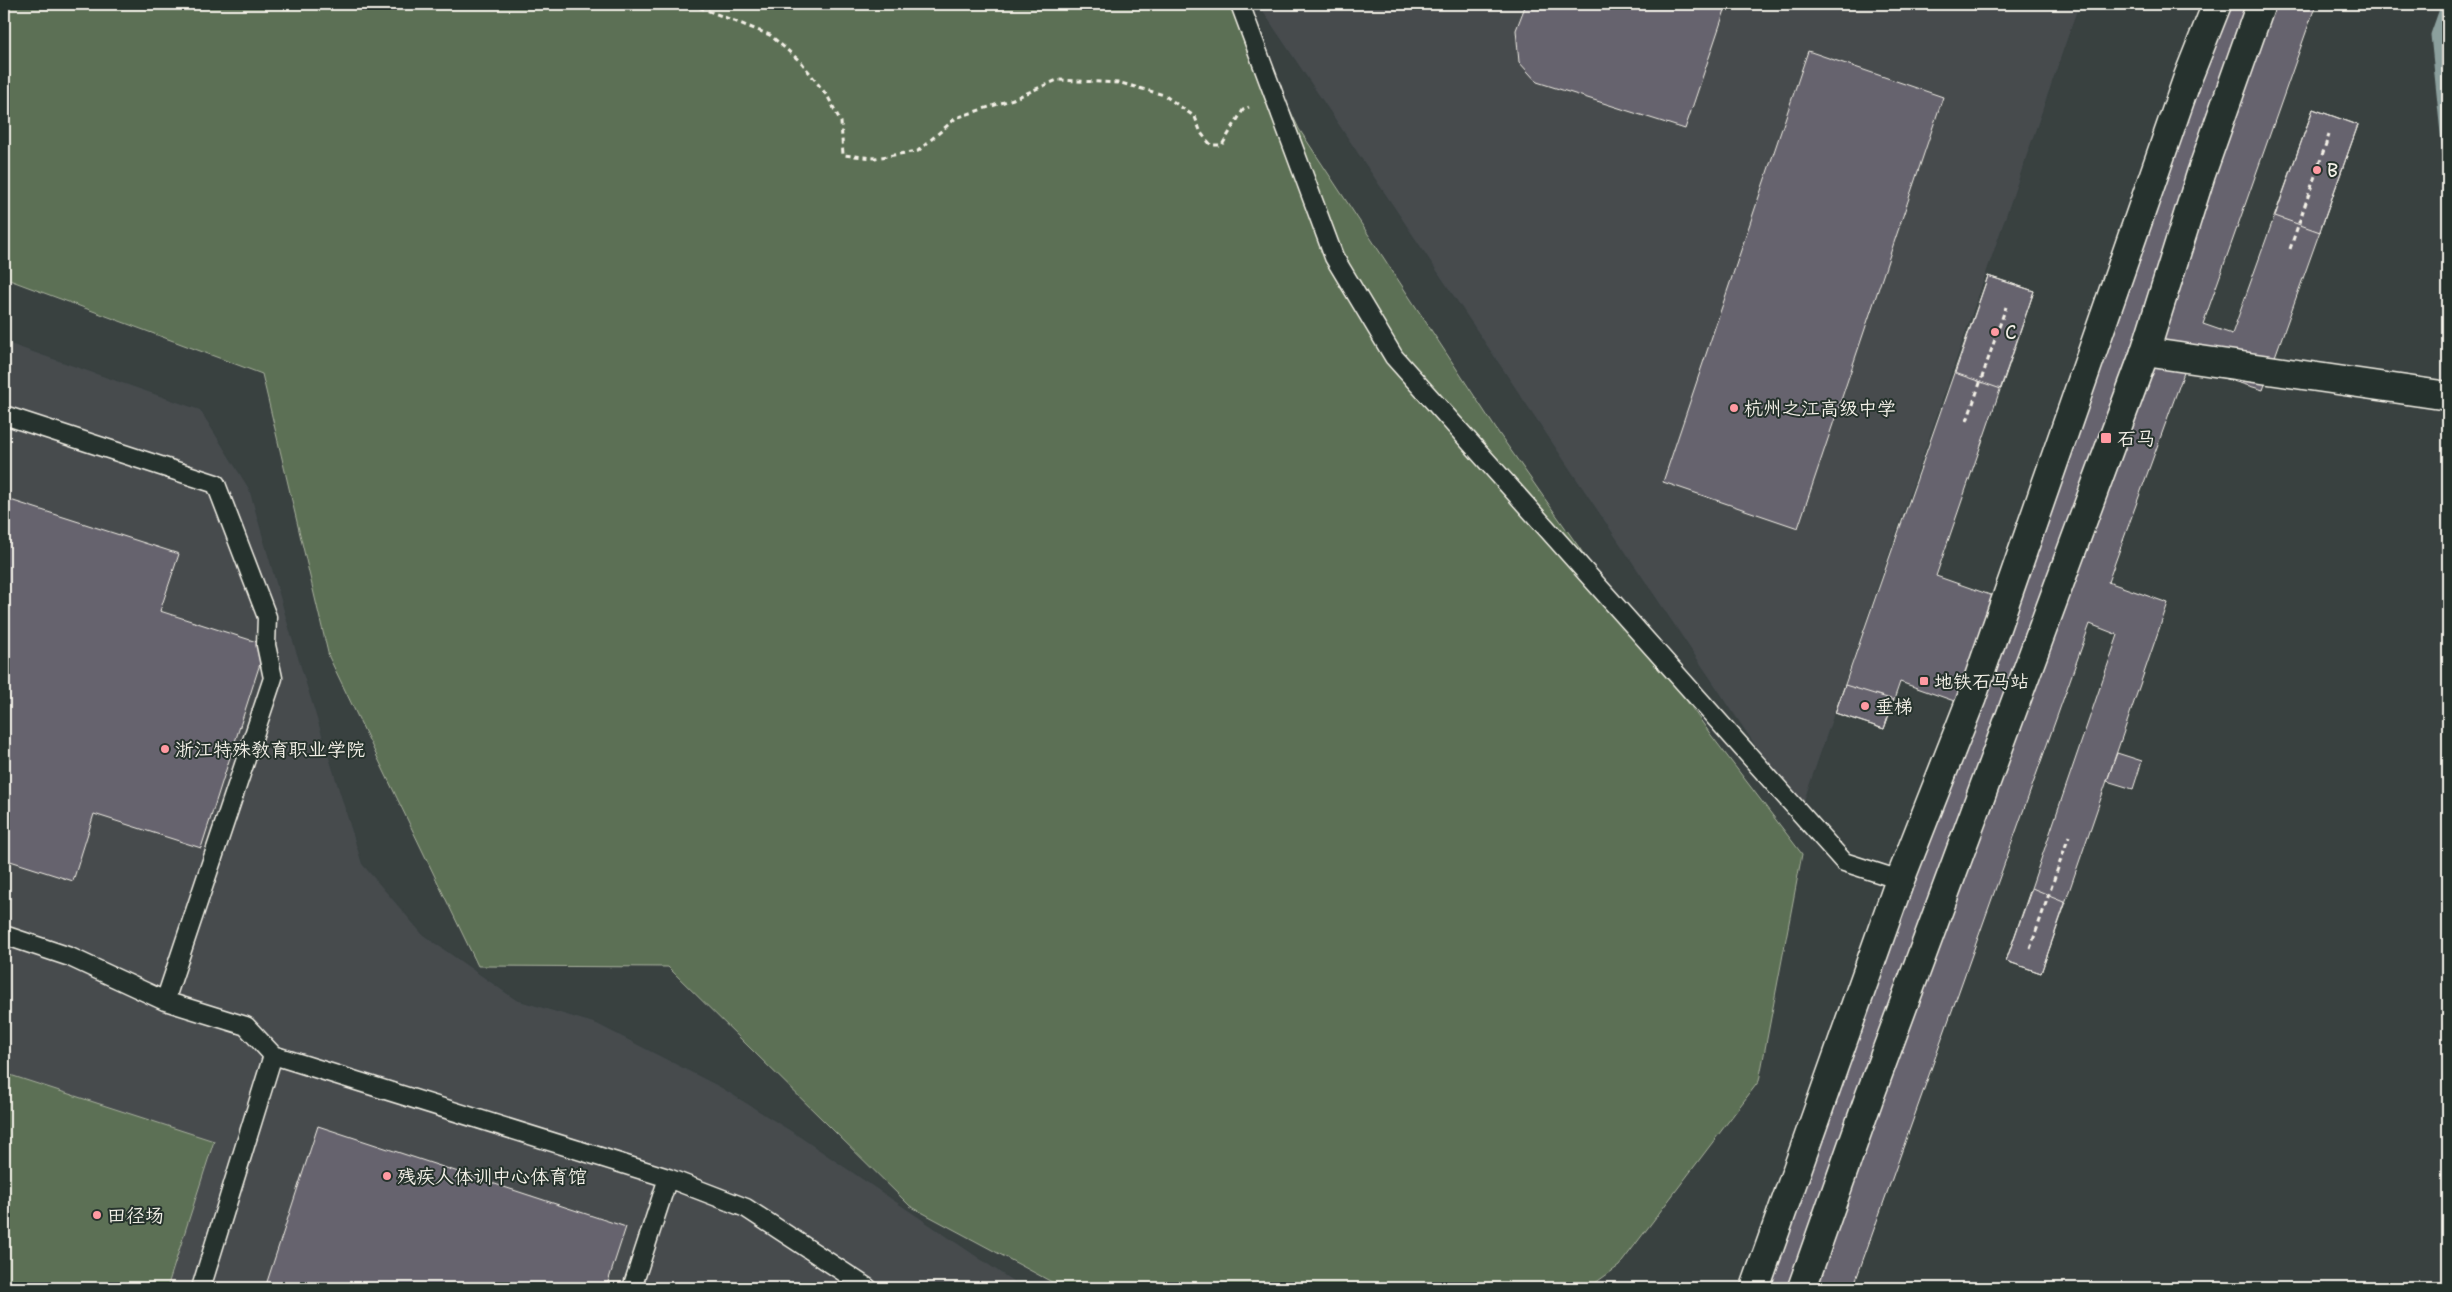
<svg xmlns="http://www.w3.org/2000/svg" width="2452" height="1292" font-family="'Shantell Sans','LXGW WenKai TC',sans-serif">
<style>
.built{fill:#464b4e}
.green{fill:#5c7054;stroke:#a8b09e}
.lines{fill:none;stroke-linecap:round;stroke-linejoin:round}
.stream{stroke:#8b9f9d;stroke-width:11}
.building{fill:#66636e;stroke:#f4f1e8}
.lane-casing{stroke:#f4f1e8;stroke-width:21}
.street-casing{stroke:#f4f1e8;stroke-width:31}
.secondary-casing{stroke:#f4f1e8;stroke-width:31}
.path{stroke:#f4f1e8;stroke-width:3;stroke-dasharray:5 4;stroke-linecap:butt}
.lane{stroke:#26332d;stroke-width:18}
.street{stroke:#26332d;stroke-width:28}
.secondary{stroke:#26332d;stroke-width:28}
.poi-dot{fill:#ff9aa2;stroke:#26332d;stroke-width:2}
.labels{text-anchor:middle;stroke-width:4;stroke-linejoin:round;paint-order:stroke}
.poi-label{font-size:19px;fill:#f4f1e8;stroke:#26332d;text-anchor:start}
</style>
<rect width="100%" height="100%" fill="#394140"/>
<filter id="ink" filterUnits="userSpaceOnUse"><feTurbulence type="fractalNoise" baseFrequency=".02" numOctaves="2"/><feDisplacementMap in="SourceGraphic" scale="10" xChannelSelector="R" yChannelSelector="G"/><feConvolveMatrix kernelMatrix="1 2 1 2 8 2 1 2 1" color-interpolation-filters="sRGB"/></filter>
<g filter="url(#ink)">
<path class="built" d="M1258 4H2079L1800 812Z
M4 342 200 410 249 489 291 635 362 864 423 935 516 1000 597 1024 720 1087 794 1133 1023 1288H4Z"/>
<path class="green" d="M4 4H1240L1299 129 1500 435 1711 735 1802 854 1759 1081 1619 1266 1588 1288H1063L910 1206 668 967 478 966 329 657 262 374 4 278Z
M4 1073 214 1141 167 1288H4Z"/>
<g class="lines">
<path class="stream" d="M2447 4 2436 35 2448 153"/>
</g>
<path class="building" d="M1526 4H1727L1685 129 1537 82 1519 62 1516 30Z
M2209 4H2316L2203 324 2232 334 2313 109 2358 125 2263 390 2186 367 2108 582 2168 603 2041 973 2006 961 2118 635 2090 624 1853 1288H1747L1957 702 1900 682 1884 729 1835 713 1988 276 2034 291 1936 576 1996 597Z
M1808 51 1943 97 1798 528 1663 482Z
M2313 109 2358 125 2320 232 2275 216Z
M1988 276 2034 291 2001 389 1955 373Z
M4 498 179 554 160 611 266 645 201 848 94 814 73 881 4 859Z
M1845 685 1894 700 1884 729 1835 713Z
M2117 753 2142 761 2133 789 2107 781Z
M2032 888 2066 902 2041 973 2006 961Z
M318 1126 626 1227 606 1288H265Z"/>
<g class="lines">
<g class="lane-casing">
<path id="lane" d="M1240 4 1334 257 1394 357 1844 862 1900 880
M4 415 216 484 267 617 266 645 273 678 165 1001
M4 935 70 957 165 1001 246 1026 273 1055
M201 1288 273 1055 668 1178
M632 1288 668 1178 746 1208 868 1288"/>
</g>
<g class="street-casing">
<path id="street" d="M2145 352 2448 396"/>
</g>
<g class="secondary-casing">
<path id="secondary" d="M1755 1288 1900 880 1972 697 2188 77 2217 4
M1802 1288 1869 1098 2145 352 2201 174 2261 4"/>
</g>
<path class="path" d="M691 4 770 35 802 63 828 97 841 122 843 155 875 158 918 151 956 118 1013 99 1057 80 1121 83 1164 95 1195 117 1201 133 1211 145H1222L1243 110 1249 107
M2290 249 2329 135
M1967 421 2006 307
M2030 949 2069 836"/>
<use href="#lane" class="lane"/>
<use href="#street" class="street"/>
<use href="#secondary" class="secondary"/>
</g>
</g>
<g class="poi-dot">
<circle cx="2317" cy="170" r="5"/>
<circle cx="1995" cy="332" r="5"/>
<circle cx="1734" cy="408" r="5"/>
<rect x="2100" y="432" width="12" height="12" rx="2.5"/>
<rect x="1919" y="676" width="10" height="10" rx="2.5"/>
<circle cx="1865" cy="706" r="5"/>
<circle cx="165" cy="749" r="5"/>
<circle cx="387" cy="1176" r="5"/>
<circle cx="97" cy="1215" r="5"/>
</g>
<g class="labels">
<g class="poi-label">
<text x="2327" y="177">B</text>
<text x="2005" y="339">C</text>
<text x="1744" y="415">杭州之江高级中学</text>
<text x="2117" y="445">石马</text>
<text x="1934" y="688">地铁石马站</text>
<text x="1875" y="713">垂梯</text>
<text x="175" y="756">浙江特殊教育职业学院</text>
<text x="397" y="1183">残疾人体训中心体育馆</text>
<text x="107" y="1222">田径场</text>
</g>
</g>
<rect width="2452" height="1292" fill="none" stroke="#26332d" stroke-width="20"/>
<rect x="10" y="10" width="2432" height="1272" fill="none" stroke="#f4f1e8" stroke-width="2" filter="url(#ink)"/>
</svg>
